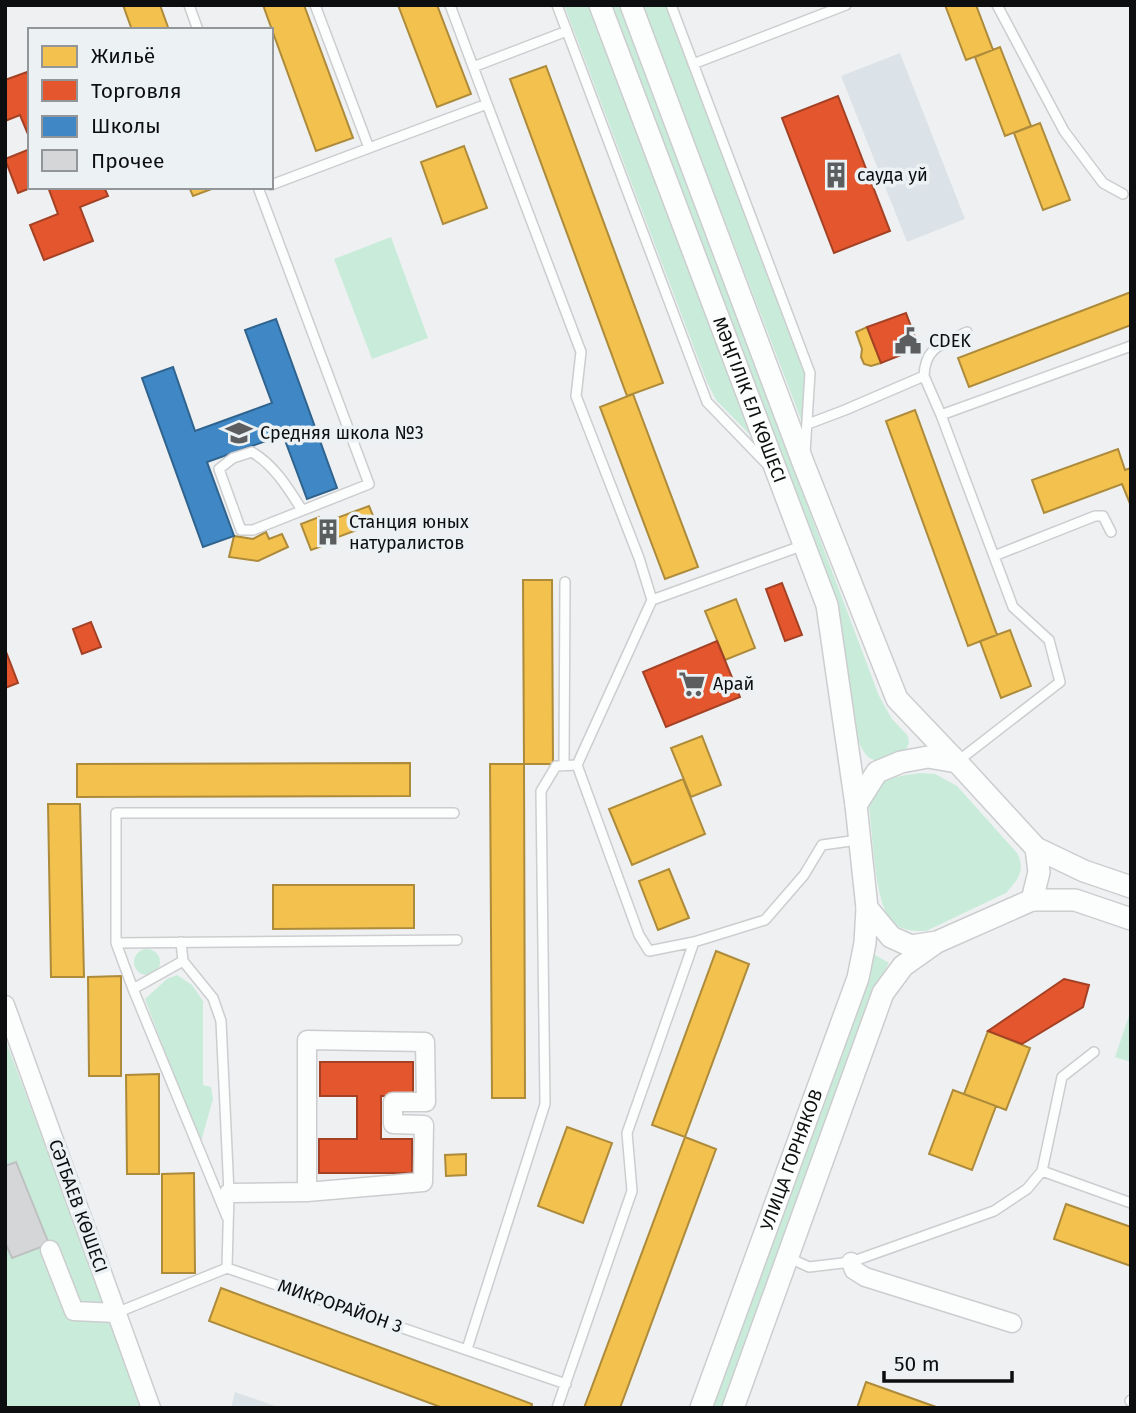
<svg xmlns="http://www.w3.org/2000/svg" width="1136" height="1413" font-family="'Fira Sans',sans-serif">
<style>
.built{fill:#dce3e8}
.green{fill:#c9ecda}
.homes{fill:#f2c14e;stroke:#ad8b3b;stroke-width:2}
.shops{fill:#e4572e;stroke:#a44125;stroke-width:2}
.schools{fill:#3f88c5;stroke:#30638e;stroke-width:2}
.building{fill:#d4d6d7;stroke:#bec0c1;stroke-width:2}
.lines{fill:none;stroke-linecap:round;stroke-linejoin:round}
.service-casing{stroke:#cccdcf;stroke-width:12}
.minor-casing{stroke:#cccdcf;stroke-width:21}
.tertiary-casing{stroke:#cccdcf;stroke-width:24}
.service{stroke:#fcfdfd;stroke-width:9}
.minor{stroke:#fcfdfd;stroke-width:18}
.tertiary{stroke:#fcfdfd;stroke-width:21}
.labels{text-anchor:middle;stroke-width:7;stroke-linejoin:round;paint-order:stroke}
.poi-label{font-size:18px;fill:#0d0e0f;stroke:#ecf1f4;text-anchor:start}
.street-label{font-size:18px;fill:#0d0e0f;stroke:#ecf1f4}
</style>
<rect width="100%" height="100%" fill="#eef0f2"/>
<path class="built" d="M900 53 965 219 907 242 841 76Z
M235 1392 281 1408H282H231Z"/>
<path class="green" d="M564 5H590L756 441 716 400 707 382Z
M609 5H619L879 696 892 719 908 736 909 743 905 752C882 762 869 769 858 740L843 638 835 609Z
M642 5H668L806 373 804 427Z
M391 237 428 338 372 359 334 259Z
M922 773 935 774 957 786 1017 853C1026 870 1018 880 1006 893L926 931C914 931 899 931 891 920 874 901 873 835 869 808 873 778 896 776 922 773Z
M134 962a13 13 0 1 1 26 0a13 13 0 1 1-26 0Z
M870 952 889 963 873 990 724 1408H712Z
M177 975 192 985 203 1001V1085L211 1087 213 1099 200 1145 145 999 167 979Z
M1131 1010V1062L1115 1057Z
M5 1039 144 1408H5Z"/>
<path class="homes" d="M123 5H160L169 30H132Z
M263 5H304L353 138 316 151Z
M398 5H437L471 94 437 107Z
M945 5H976L993 50 966 60Z
M1000 47 1031 126 1005 136 975 57Z
M546 66 663 383 627 396 510 79Z
M1040 123 1070 200 1043 210 1014 133Z
M464 146 487 208 443 224 421 162Z
M189 187H217L193 196Z
M1131 292V325L969 387 958 358Z
M867 327 881 363 871 366 864 364 861 357 862 349 856 332Z
M633 394 698 567 665 579 600 407Z
M915 410 997 635 968 646 886 421Z
M1118 449 1125 470 1131 468V506L1122 484 1044 513 1032 480Z
M369 506 376 523 327 541 328 544 311 550 301 524 319 517 321 524Z
M266 532 269 539 282 534 288 547 258 561 229 557 234 536 253 539Z
M523 580H552L553 764H524Z
M736 599 755 648 725 660 705 611Z
M1010 630 1031 686 1001 698 980 641Z
M702 736 721 785 691 797 671 748Z
M410 763V796L77 797V764Z
M490 764H524L525 1098H492Z
M683 779 705 834 632 865 609 809Z
M48 804H80L84 977H51Z
M669 869 689 918 658 930 639 881Z
M273 885H414V928L273 929Z
M716 951 749 964 685 1137 652 1125Z
M121 976V1076H89L88 977Z
M988 1031 1030 1048 1006 1110 964 1094Z
M159 1074V1174H127L126 1075Z
M953 1090 996 1106 972 1170 929 1154Z
M567 1127 612 1143 583 1223 538 1206Z
M685 1137 716 1149 620 1408H584Z
M466 1154V1175L446 1176 445 1155Z
M194 1173 195 1273H162V1174Z
M1066 1204 1131 1227V1266L1054 1239Z
M221 1288 532 1404 531 1408H443L209 1321Z
M866 1382 939 1408H857Z"/>
<path class="shops" d="M27 72 30 79V139L20 115 5 121V80Z
M838 96 890 231 834 253 782 118Z
M30 149V187H33L18 193 5 159Z
M48 187H104L108 196 80 207 93 241 44 260 30 225 58 214Z
M906 313 919 348 881 363 867 327Z
M782 583 802 635 785 641 766 589Z
M91 622 101 647 82 654 73 629Z
M717 641 740 697 666 727 643 672Z
M5 649 18 683 5 688Z
M1064 979 1089 985 1083 1007 1022 1044 988 1031Z
M320 1062H413V1096H381V1139H412V1173H319V1139H357V1096H320Z"/>
<path class="schools" d="M276 319 337 488 307 499 283 435 207 462 234 536 203 547 142 378 173 367 195 431 272 403 245 330Z"/>
<path class="building" d="M16 1162 49 1244 12 1258 5 1242V1166Z"/>
<g class="lines">
<g class="service-casing">
<path id="service" d="M189 5 198 30
M450 5 487 104
M557 5 707 402 766 463
M671 5 810 373 805 453
M997 5 1064 131 1103 183 1123 194
M693 64 846 5
M473 67 567 31
M369 148 487 104 581 352 576 396 639 558 652 600 577 765 639 935 649 951 694 942 765 920 804 875 822 845 858 840
M271 185 369 148 315 5
M259 190 369 484 253 530H241L219 469 233 458 252 452C275 466 288 488 302 510
M924 376C925 346 943 344 967 332
M941 415 1013 607 1049 640 1060 682 958 761
M808 424 845 410 924 376 941 415 1131 346
M994 556 1095 516H1103L1111 532
M652 600 804 545
M564 766 565 582
M454 813H116V943L457 940
M181 942 183 961 213 998 221 1021 229 1193 227 1268
M116 943 133 989 227 1217
M133 989 183 961
M1042 1171 1131 1203
M787 1257 809 1267 851 1262 994 1211 1027 1189 1042 1171 1062 1077 1094 1052
M116 1313 227 1268 566 1384
M467 1349 545 1104 541 791 556 766 577 765
M1130 1401 1131 1400
M557 1408 632 1191 627 1133 694 942"/>
</g>
<g class="minor-casing">
<path id="minor" d="M5 1005 151 1408
M229 1193 307 1192V1040L425 1042 426 1102H393V1124L424 1125 423 1182 307 1192
M50 1250 74 1311 116 1313
M851 1262 854 1270 865 1277 1012 1323"/>
</g>
<g class="tertiary-casing">
<g id="tertiary">
<path id="s1" d="M600 5 827 605 856 805"/>
<path d="M631 5 804 465 897 699 957 762"/>
<path d="M1036 848 1039 872 1032 900 937 942 911 946 891 937 867 908 856 805 877 772 901 762 928 757 957 762 1036 848 1084 871 1131 887"/>
<path d="M1032 900H1075L1131 919"/>
<path id="s2" d="M701 1408 858 978 865 943 867 908"/>
<path d="M733 1408 883 993 903 966 934 944"/>
</g>
</g>
<use href="#service" class="service"/>
<use href="#minor" class="minor"/>
<use href="#tertiary" class="tertiary"/>
</g>
<defs>
<g id="building-bare" transform="scale(2.1)"><path d="M-4-6H4V6H1V3H-1V6H-4ZM-2.5-4.3h1.7v1.8h-1.7ZM.8-4.3h1.7v1.8H.8ZM-2.5-1h1.7V.8h-1.7ZM.8-1h1.7V.8H.8Z" fill="#5c5d5e" stroke="#ecf1f4" stroke-width="2.5" paint-order="stroke"/></g>
<g id="civic-bare" transform="scale(2.1)"><path d="M-.6-6.5H3V-4.5H.6V-3L4-1V1h2V6H-6V1h2V-1L-.6-3ZM-1.2 2.5V6h2.4V2.5Z" fill="#5c5d5e" stroke="#ecf1f4" stroke-width="2.5" paint-order="stroke"/></g>
<g id="school-bare" transform="scale(2.1)"><path d="M0-5L7-2L0 1L-7-2ZM-4 1L0 2.5L4 1V4Q0 6-4 4Z" fill="#5c5d5e" stroke="#ecf1f4" stroke-width="2.5" paint-order="stroke"/></g>
<g id="supermarket-bare" transform="scale(2.1)"><path d="M-6-5.5h2.5l.6 2H6L4.5 2H-2.5L-4.4-4H-6ZM-1.5 3.2a1.3 1.3 0 1 0 .1 0ZM3 3.2a1.3 1.3 0 1 0 .1 0Z" fill="#5c5d5e" stroke="#ecf1f4" stroke-width="2.5" paint-order="stroke"/></g>
</defs>
<g fill-rule="evenodd">
<use href="#building-bare" x="836" y="175"/>
<use href="#civic-bare" x="908" y="341"/>
<use href="#school-bare" x="239" y="433"/>
<use href="#building-bare" x="328" y="532"/>
<use href="#supermarket-bare" x="692" y="684"/>
</g>
<g class="labels">
<g class="poi-label">
<text x="857" y="181">сауда уй</text>
<text x="929" y="347">CDEK</text>
<text x="260" y="439">Средняя школа №3</text>
<text x="349" y="528">Станция юных<tspan x="349" dy="21">натуралистов</tspan></text>
<text x="713" y="690">Арай</text>
</g>
<g class="street-label">
<text dy="6" stroke="none"><textPath href="#s1" startOffset="422">МӘҢГІЛІК ЕЛ КӨШЕСІ</textPath></text>
<text dy="6" stroke="none"><textPath href="#s2" startOffset="264">УЛИЦА ГОРНЯКОВ</textPath></text>
<text transform="translate(78 1206) rotate(70)" y="6">СӘТБАЕВ КӨШЕСІ</text>
<text transform="translate(340 1306) rotate(19)" y="6">МИКРОРАЙОН 3</text>
</g>
</g>
<rect width="1136" height="1413" fill="none" stroke="#0d0e0f" stroke-width="14"/>
<rect x="28" y="28" width="245" height="161" fill="#ecf1f4" stroke="#939698" stroke-width="2"/>
<rect x="42" y="46" width="35" height="21" fill="#f2c14e" stroke="#939698" stroke-width="2"/>
<text x="91" y="63" font-size="21" fill="#0d0e0f">Жильё</text>
<rect x="42" y="80" width="35" height="21" fill="#e4572e" stroke="#939698" stroke-width="2"/>
<text x="91" y="98" font-size="21" fill="#0d0e0f">Торговля</text>
<rect x="42" y="116" width="35" height="21" fill="#3f88c5" stroke="#939698" stroke-width="2"/>
<text x="91" y="133" font-size="21" fill="#0d0e0f">Школы</text>
<rect x="42" y="150" width="35" height="21" fill="#d4d6d7" stroke="#939698" stroke-width="2"/>
<text x="91" y="168" font-size="21" fill="#0d0e0f">Прочее</text>
<path d="M884 1371v10h128v-10" fill="none" stroke="#0d0e0f" stroke-width="3.5"/>
<text x="894" y="1371" font-size="21" fill="#0d0e0f" stroke="#ecf1f4" stroke-width="5" paint-order="stroke">50 m</text>
</svg>
